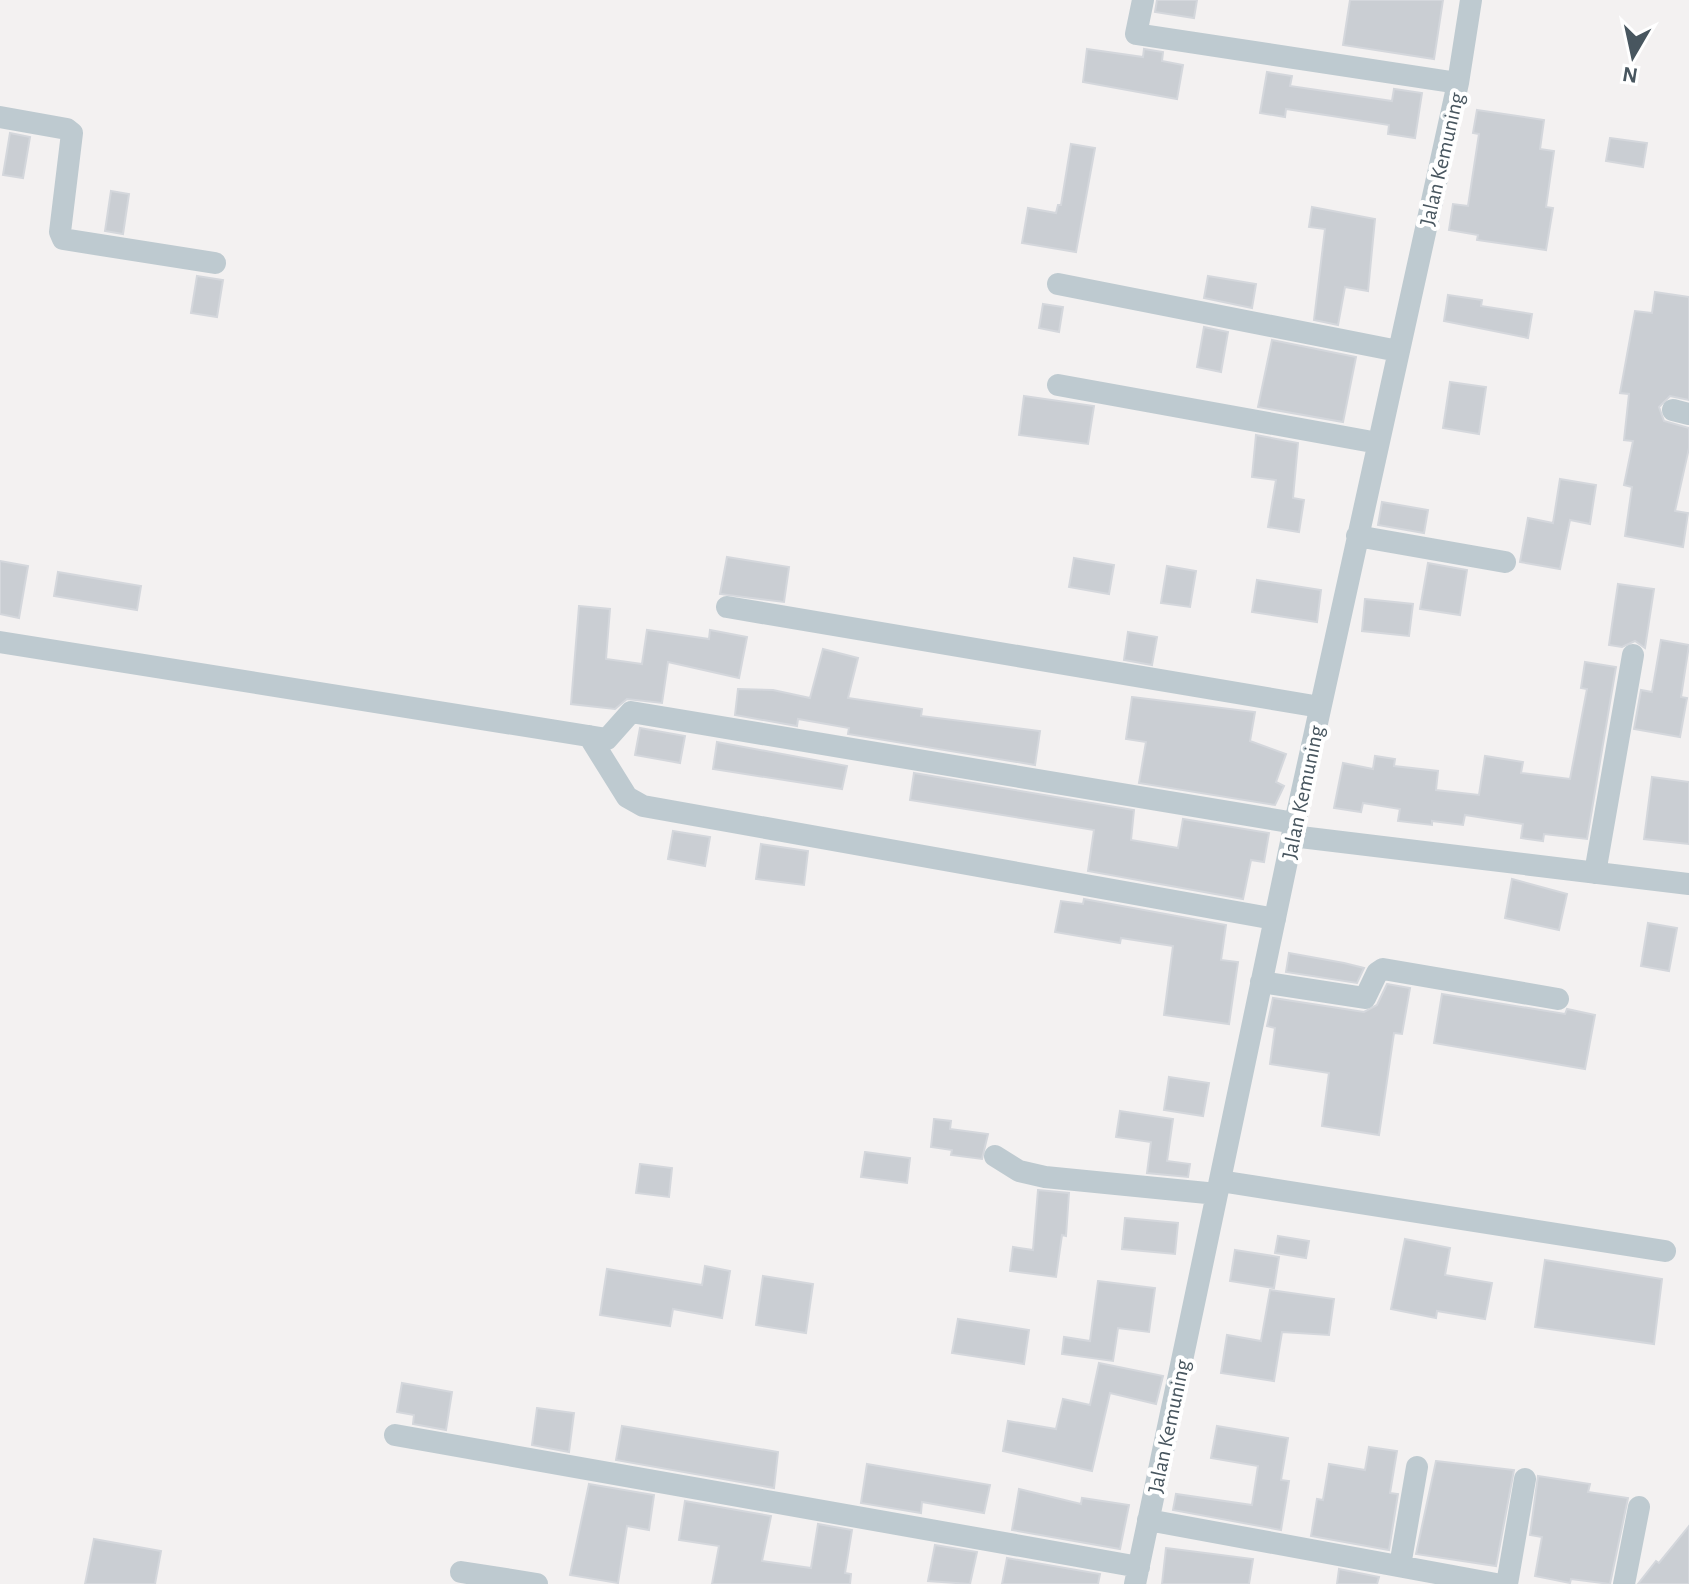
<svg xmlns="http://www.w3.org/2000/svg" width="1689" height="1584" font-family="'Alegreya Sans',sans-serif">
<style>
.building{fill:#caced3;stroke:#d4d7dc;stroke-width:2}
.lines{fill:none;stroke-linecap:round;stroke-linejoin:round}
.minor{stroke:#becad0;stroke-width:22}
.labels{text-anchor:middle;stroke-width:8;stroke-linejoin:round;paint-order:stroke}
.street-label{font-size:22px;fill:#48565f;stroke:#fff}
</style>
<rect width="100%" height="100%" fill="#f3f1f1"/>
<path class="building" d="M1157 0H1197L1194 18 1155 12Z
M1350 0H1443L1434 59 1343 45Z
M1087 49 1143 57 1144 49 1163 52 1162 61 1183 65 1177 99 1083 82Z
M1267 72 1292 76 1290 86 1392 101 1394 89 1422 93 1415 138 1388 134 1389 125 1332 116 1286 109 1285 117 1260 113Z
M1477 110 1544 120 1540 149 1554 151 1546 207 1553 208 1546 250 1477 240 1478 235 1449 230 1453 204 1468 206 1479 134 1473 133Z
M10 133 30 137 23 178 3 175Z
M1610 138 1647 143 1643 167 1606 161Z
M1071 144 1095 148 1076 252 1022 243 1028 208 1056 213 1058 205H1061Z
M111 191 129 194 123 234 105 231Z
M1312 207 1375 219 1368 291 1345 287 1338 325 1314 320 1325 229 1309 227Z
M197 276 223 280 217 317 191 313Z
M1208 276 1256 284 1252 308 1204 298Z
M1655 292 1689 297V400L1670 396 1659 407 1664 421 1689 428V448L1675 511 1688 513 1683 547 1625 536 1632 487 1624 485 1633 441 1624 440 1629 394 1620 393 1635 311 1652 313Z
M1448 295 1482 300 1481 306 1532 314 1528 338 1444 321Z
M1043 304 1063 307 1059 332 1039 328Z
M1204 327 1228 332 1221 372 1197 367Z
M1272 340 1356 357 1343 422 1258 407Z
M1450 382 1486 387 1479 434 1443 428Z
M1024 396 1094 406 1088 444 1019 435Z
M1256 435 1298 443 1293 498 1304 500 1299 532 1268 527 1276 480 1252 477Z
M1560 479 1596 485 1590 524 1570 520 1560 569 1520 562 1528 518 1553 523Z
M1382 502 1428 510 1424 533 1378 525Z
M727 557 789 567 784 602 720 594Z
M1074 558 1114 565 1109 594 1069 587Z
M0 561 28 566 19 618 0 614Z
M1428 563 1467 570 1460 615 1420 609Z
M1167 566 1196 571 1190 607 1161 603Z
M58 572 141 586 137 610 54 596Z
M1257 580 1321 590 1317 622 1252 612Z
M1618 584 1654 589 1645 648 1635 641 1622 647 1609 645Z
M1365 599 1413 604 1409 636 1362 631Z
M579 606 610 609 606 659 642 664 647 630 709 639 710 630 747 637 739 678 668 662 662 703 627 699 615 709 571 704Z
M1128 632 1157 637 1152 665 1124 660Z
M1661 640 1689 645 1681 697 1687 698 1680 737 1634 729 1641 690 1652 692Z
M823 649 858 658 848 698 922 709 921 716 1040 731 1035 765 848 734 849 728 798 719 797 726 735 715 738 689 773 690 810 698Z
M1585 662 1616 667 1587 839 1544 834 1543 841 1521 838 1523 824 1465 815 1463 825 1432 821V825L1398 821 1400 809 1363 803 1361 812 1334 808 1343 763 1373 769 1375 756 1395 759 1394 766 1438 771 1436 790 1479 795 1485 756 1523 762 1521 773 1570 779 1587 689 1581 688Z
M1132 697 1255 712 1250 741 1286 754 1276 782 1284 786 1275 805 1139 783 1146 742 1126 739Z
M640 728 685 736 680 763 635 755Z
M717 742 847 766 842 789 713 769Z
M914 773 1134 810 1131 840 1178 848 1183 819 1269 833 1264 862 1251 860 1243 899 1088 871 1094 830 910 800Z
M1652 777 1689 782V844L1644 839Z
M673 831 710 837 705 866 668 859Z
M761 844 808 851 804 885 756 879Z
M1512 879 1567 894 1559 930 1505 918Z
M1084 899 1226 925 1221 960 1238 962 1229 1024 1164 1015 1173 946 1121 938 1120 943 1055 932 1061 901 1083 904Z
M1648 923 1677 928 1669 971 1641 966Z
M1289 953 1344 963 1364 968 1357 983 1286 972Z
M1387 984 1410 988 1402 1034 1394 1033 1379 1135 1322 1126 1329 1073 1270 1064 1275 1028 1267 1026 1273 998 1364 1012 1377 1005Z
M1442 994 1565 1014 1567 1009 1595 1015 1585 1069 1434 1043Z
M1169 1077 1209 1083 1203 1116 1164 1110Z
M1120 1111 1173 1119 1167 1161 1190 1164 1188 1177 1147 1173 1151 1142 1116 1137Z
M934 1119 951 1121 950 1129 988 1134 982 1159 951 1155 952 1150 931 1147Z
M865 1152 910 1158 907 1183 861 1177Z
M640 1164 672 1168 669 1197 636 1193Z
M1038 1190 1069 1193 1066 1236 1062 1235 1056 1277 1010 1271 1013 1247 1033 1250Z
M1125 1218 1178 1223 1175 1254 1122 1249Z
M1278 1236 1309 1241 1306 1258 1275 1253Z
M1405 1239 1450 1248 1445 1275 1492 1283 1485 1319 1437 1311 1436 1318 1391 1309Z
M1235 1250 1279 1257 1274 1288 1230 1281Z
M1545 1260 1662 1279 1654 1344 1535 1327Z
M705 1266 730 1271 722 1318 673 1309 670 1326 600 1315 607 1269 702 1285Z
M763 1276 813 1284 806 1333 756 1325Z
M1098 1281 1155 1288 1149 1332 1118 1328 1113 1361 1062 1354 1064 1337 1090 1341Z
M1270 1290 1334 1299 1329 1335 1282 1332 1274 1381 1221 1373 1227 1335 1261 1341Z
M958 1319 1029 1330 1024 1364 952 1353Z
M1099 1363 1163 1376 1156 1404 1110 1393 1092 1471 1003 1451 1008 1421 1056 1429 1063 1399 1090 1405Z
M402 1383 452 1392 446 1430 413 1424 414 1415 397 1412Z
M537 1408 574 1413 569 1452 532 1445Z
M622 1426 778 1452 774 1488 616 1460Z
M1217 1426 1288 1438 1281 1480 1289 1481 1281 1530 1173 1510 1176 1494 1252 1505 1258 1466 1211 1458Z
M1369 1447 1397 1451 1390 1493 1398 1494 1389 1550 1311 1536 1317 1499 1323 1500 1329 1464 1365 1470Z
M1436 1461 1514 1470 1496 1566 1416 1554Z
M867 1464 990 1485 984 1513 922 1502 921 1513 861 1503Z
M1538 1476 1590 1484 1588 1492 1628 1498 1610 1584 1571 1579 1570 1583 1535 1576 1542 1537 1530 1535Z
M589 1484 654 1495 649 1530 627 1526 618 1583 570 1575Z
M1019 1489 1081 1504 1082 1498 1129 1505 1120 1549 1012 1530Z
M685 1501 771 1516 762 1561 811 1568 818 1524 852 1530 845 1573 851 1574 850 1584H712L719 1546 679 1540Z
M1689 1526V1584H1638L1656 1561 1659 1563Z
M94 1539 161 1551 155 1584H85Z
M935 1545 977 1552 970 1584 928 1581Z
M1166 1548 1253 1559 1249 1584H1162Z
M1007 1558 1100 1574 1098 1584H1002Z
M1339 1569 1379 1577 1377 1584H1337Z"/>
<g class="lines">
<path class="minor" d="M1143 0 1136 34 1458 83
M0 117 67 129 72 133 60 232 63 239 215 263
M1058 284 1398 351
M1058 385 1378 443
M1673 410 1689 414
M1357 536 1505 562
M727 607 1320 707
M0 642 607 739 631 712 1295 823
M589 736 627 797 643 806 1275 919
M1292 836 1689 884
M1595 873 1633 655
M1261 982 1365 998 1377 973 1383 969 1558 999
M995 1156 1019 1171 1045 1177 1217 1194
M1220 1181 1665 1251
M395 1435 1139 1567
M1148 1520 1496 1584
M1400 1566 1417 1467
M461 1572 537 1584
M1135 1584 1295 823 1458 83 1471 0
M1507 1584 1525 1479
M1624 1584 1639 1507"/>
</g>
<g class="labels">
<g class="street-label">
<text transform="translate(1441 159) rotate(-77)" y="8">Jalan Kemuning</text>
<text transform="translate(1302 792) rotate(-78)" y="8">Jalan Kemuning</text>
<text transform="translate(1168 1426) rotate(-78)" y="8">Jalan Kemuning</text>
</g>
</g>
<g transform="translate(1633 56) rotate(189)" stroke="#ffffff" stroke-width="6" paint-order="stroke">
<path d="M0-6L14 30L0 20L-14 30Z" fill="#48565f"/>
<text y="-12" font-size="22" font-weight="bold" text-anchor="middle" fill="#48565f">N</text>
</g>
</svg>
